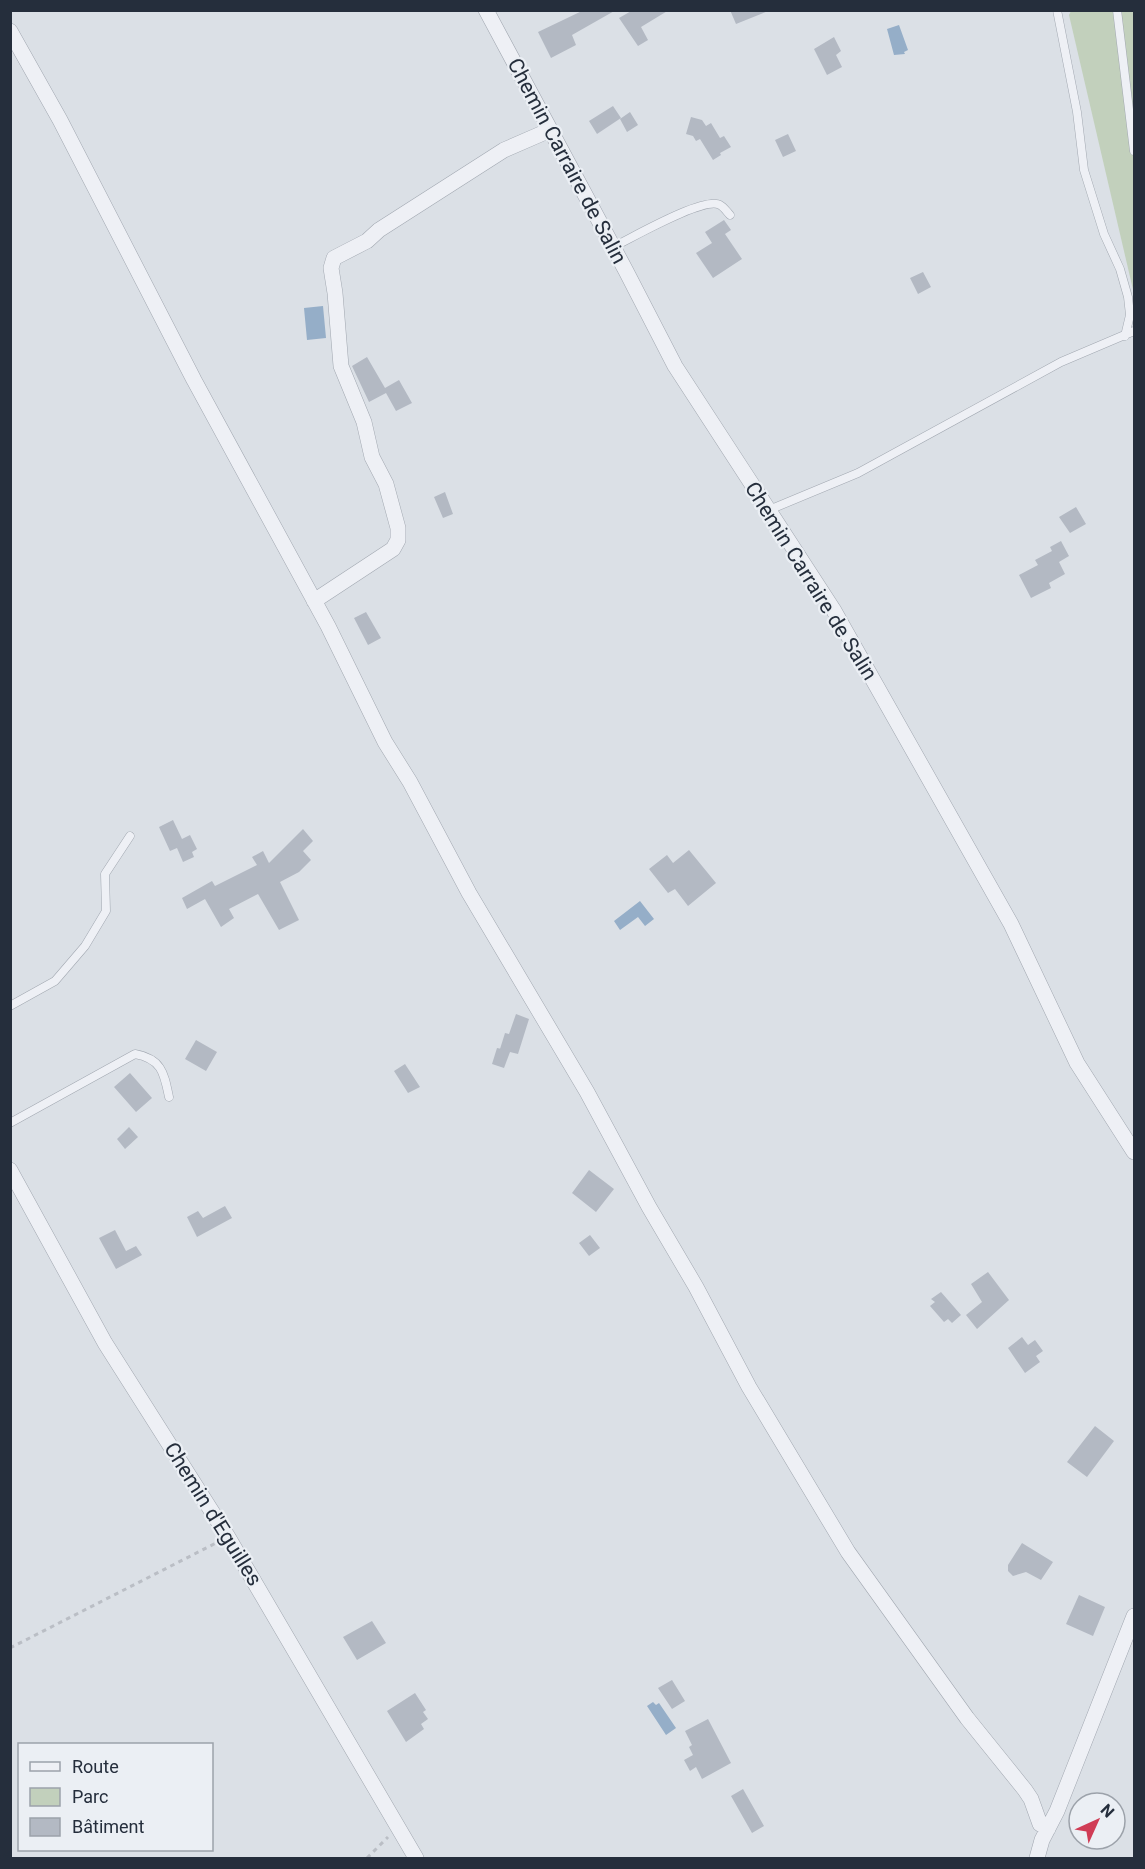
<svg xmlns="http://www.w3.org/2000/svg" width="1145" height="1869" font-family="Roboto,sans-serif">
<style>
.green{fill:#c2d0bc}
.water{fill:#95aec8}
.building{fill:#b3b9c3}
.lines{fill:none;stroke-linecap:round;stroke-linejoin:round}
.lane-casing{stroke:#a1a7b0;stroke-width:9}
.street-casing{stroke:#a1a7b0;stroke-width:16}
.path{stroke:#babec5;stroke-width:3;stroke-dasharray:4.5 4.5;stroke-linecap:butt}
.lane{stroke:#eef0f5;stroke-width:8}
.street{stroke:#eef0f5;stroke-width:15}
.labels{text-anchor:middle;stroke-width:4.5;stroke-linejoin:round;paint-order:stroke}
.street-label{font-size:21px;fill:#252e3c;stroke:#ebeff4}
</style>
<rect width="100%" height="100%" fill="#dbe0e6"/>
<path class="green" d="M1071 11H1134V294L1069 15Z"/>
<path class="water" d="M899 25 908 50 904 52 905 54 894 55 887 29Z
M323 306 326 338 307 340 304 308Z
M640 901 654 919 645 926 638 917 620 930 614 921Z
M653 1702 656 1705 659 1703 676 1728 666 1735 647 1706Z"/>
<path class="building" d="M584 10H616L572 35 576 45 551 58 538 32Z
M633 10H669L641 27 648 40 638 46 619 18Z
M730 10H768V11L736 24Z
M834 37 841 51 836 55 842 67 827 75 814 49Z
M613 106 621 118 597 134 589 121Z
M630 112 638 125 627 132 620 119Z
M691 117 702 120 706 126 711 123 720 138 724 136 731 147 720 153 721 155 713 160 700 139 696 141 693 136 686 134Z
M788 134 796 151 783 157 775 140Z
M724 220 731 230 725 234 742 259 713 278 696 253 712 243 705 232Z
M923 272 931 287 918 294 910 278Z
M367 357 385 388 399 380 412 403 396 411 386 393 369 402 352 366Z
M445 492 453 514 443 518 434 497Z
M1076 507 1086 524 1070 533 1059 517Z
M1061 541 1069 556 1059 562 1065 574 1049 583 1051 588 1031 598 1019 575 1038 565 1035 560 1052 551 1050 547Z
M366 612 381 638 368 645 354 618Z
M173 820 182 839 190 835 197 849 192 852 194 857 183 862 177 848 170 851 159 827Z
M303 829 313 841 303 851 311 860 299 872 280 882 299 920 279 930 258 894 229 909 234 918 221 927 205 899 187 909 182 898 212 881 215 886 257 865 252 857 263 851 269 863Z
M689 850 716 883 688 906 675 889 668 893 649 869 667 855 673 863Z
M516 1014 529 1019 518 1054 510 1052 504 1068 492 1064 497 1048 502 1049H500L505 1033 509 1034Z
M196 1040 217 1052 206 1071 185 1059Z
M405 1064 420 1087 408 1093 394 1071Z
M130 1073 152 1098 136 1112 114 1087Z
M129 1127 138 1137 125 1149 117 1139Z
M589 1170 614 1189 596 1212 572 1193Z
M225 1206 232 1218 197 1237 187 1217 198 1211 203 1218Z
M115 1230 126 1251 136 1246 142 1255 116 1269 99 1238Z
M590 1235 600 1248 589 1256 579 1243Z
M988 1272 1009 1300 977 1329 966 1315 982 1302 971 1284Z
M941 1292 961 1315 952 1323 948 1319 944 1322 930 1306 935 1302 931 1299Z
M1022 1337 1028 1345 1035 1340 1043 1351 1036 1356 1040 1362 1025 1373 1008 1348Z
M1095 1426 1114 1441 1087 1477 1067 1462Z
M1022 1543 1053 1562 1041 1580 1026 1572 1013 1576 1008 1571V1565Z
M1079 1595 1105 1607 1093 1636 1066 1624Z
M372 1621 386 1643 357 1660 343 1637Z
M672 1680 685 1701 672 1709 658 1688Z
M415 1693 426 1710 423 1712 428 1719 421 1724 424 1729 406 1742 387 1711Z
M708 1719 731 1763 702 1779 696 1767 690 1771 684 1760 693 1755 689 1747 692 1745 685 1731Z
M743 1789 764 1826 752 1833 731 1796Z"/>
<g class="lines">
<g class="lane-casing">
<path id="lane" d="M1057 10 1077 112 1084 170 1104 234 1120 269 1128 297 1130 315 1125 336
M1117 10 1134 151
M613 247C632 238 704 196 720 205 724 207 727 212 730 215
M769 510 858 473 1061 362 1134 331
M10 1006 55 981 85 946 106 911 105 874 130 836
M10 1123 135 1054C162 1059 164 1073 169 1097"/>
</g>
<g class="street-casing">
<path id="street" d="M486 10 626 271 675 366 833 609 1011 924 1077 1063 1134 1152
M10 31 60 120 194 380 328 626 385 742 410 782 469 893 587 1092 649 1207 696 1287 749 1387 848 1552 967 1718 1025 1790 1031 1799 1040 1824 1048 1829
M314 601 393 549 398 540V528L386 484 372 457 364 422 341 366 335 293 331 268 334 258 367 241 379 230 504 150 550 130
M10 1170 105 1343 228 1537 416 1858
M1037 1858 1042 1840 1057 1811 1134 1616"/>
</g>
<path class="path" d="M10 1648 216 1543
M367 1858 388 1837"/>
<use href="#lane" class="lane"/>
<use href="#street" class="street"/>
</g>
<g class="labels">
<g class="street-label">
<text transform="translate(567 161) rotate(62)" y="7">Chemin Carraire de Salin</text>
<text transform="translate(811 581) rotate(58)" y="7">Chemin Carraire de Salin</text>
<text transform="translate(213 1514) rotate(58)" y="7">Chemin d'Eguilles</text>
</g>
</g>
<rect width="1145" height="1869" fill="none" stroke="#252e3c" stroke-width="24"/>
<rect x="18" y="1743" width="195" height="108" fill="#ebeff4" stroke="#9ca2aa" stroke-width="1.5"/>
<rect x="30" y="1762" width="30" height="9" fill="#eef0f5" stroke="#9ca2aa" stroke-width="1.5"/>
<text x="72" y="1773" font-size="18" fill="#252e3c">Route</text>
<rect x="30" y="1788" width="30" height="18" fill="#c2d0bc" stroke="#9ca2aa" stroke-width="1.5"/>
<text x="72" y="1803" font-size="18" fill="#252e3c">Parc</text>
<rect x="30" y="1818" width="30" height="18" fill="#b3b9c3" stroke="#9ca2aa" stroke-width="1.5"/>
<text x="72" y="1833" font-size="18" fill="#252e3c">Bâtiment</text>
<g transform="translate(1097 1821) rotate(45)"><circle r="28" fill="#ebeff4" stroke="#9ca2aa" stroke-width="1.5"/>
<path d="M0-4.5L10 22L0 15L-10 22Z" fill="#d03c55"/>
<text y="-9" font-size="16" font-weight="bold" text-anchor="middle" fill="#252e3c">N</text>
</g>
</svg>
